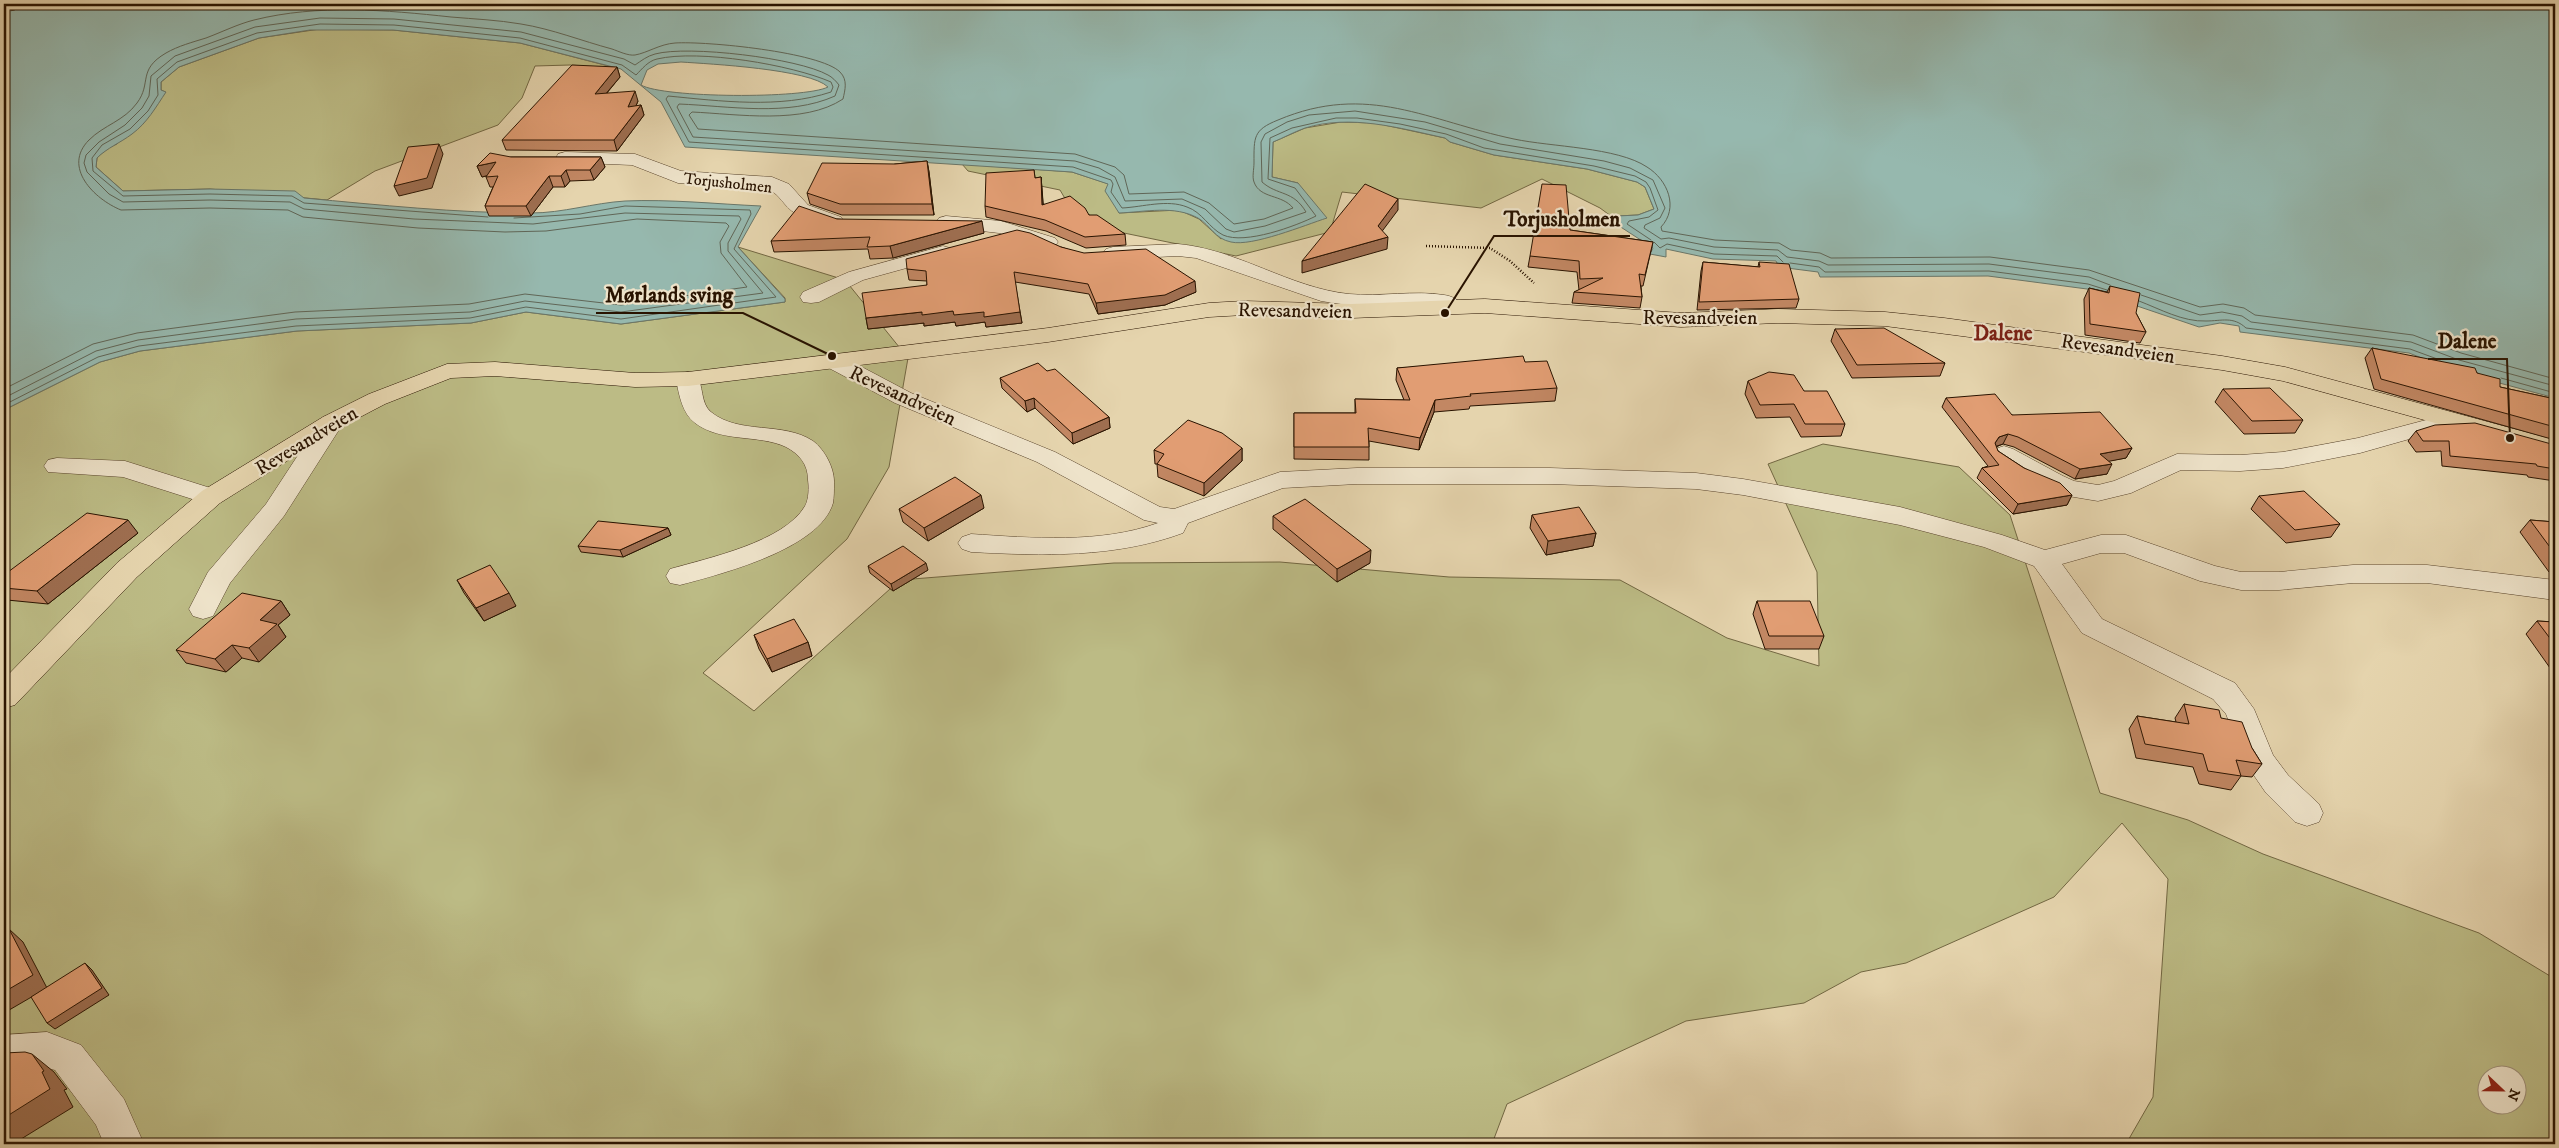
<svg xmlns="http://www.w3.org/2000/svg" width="2559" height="1148" font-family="'IM FELL DW Pica',serif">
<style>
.green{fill:#bcbb85;stroke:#726742;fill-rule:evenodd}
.water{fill:#96b8ae;stroke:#6a7668;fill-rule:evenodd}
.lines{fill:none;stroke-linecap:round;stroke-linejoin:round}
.shore{stroke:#606657;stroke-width:1}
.ferry{stroke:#4f4d3d;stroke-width:1;stroke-dasharray:4 3;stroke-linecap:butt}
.minor-casing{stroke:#58432b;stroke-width:1}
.major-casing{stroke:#291300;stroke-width:1}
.path{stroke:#291300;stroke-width:2.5;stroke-dasharray:1 2;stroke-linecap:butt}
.minor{fill:#eee3ca;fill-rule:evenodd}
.major{fill:#e5d4ad;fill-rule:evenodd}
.wall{fill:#c28763;stroke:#291300}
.shaded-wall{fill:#9e6e50;stroke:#291300}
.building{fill:#e19d73;stroke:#291300}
.labels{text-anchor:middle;stroke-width:4.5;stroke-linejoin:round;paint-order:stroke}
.far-street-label{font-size:16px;fill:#291300;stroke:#eee3ca}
.street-label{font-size:20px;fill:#291300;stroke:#eee3ca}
.neighbourhood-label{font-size:21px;font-weight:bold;fill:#7a1f14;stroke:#eee3ca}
.leader{fill:none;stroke:#291300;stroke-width:2}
.callout-dot{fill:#291300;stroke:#eee3ca;stroke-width:2}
.callout-label{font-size:21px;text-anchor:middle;font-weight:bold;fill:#291300;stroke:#eee3ca;stroke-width:4.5;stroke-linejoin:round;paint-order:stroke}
</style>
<rect width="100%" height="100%" fill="#e5d4ad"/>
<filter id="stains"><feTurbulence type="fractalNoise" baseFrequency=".004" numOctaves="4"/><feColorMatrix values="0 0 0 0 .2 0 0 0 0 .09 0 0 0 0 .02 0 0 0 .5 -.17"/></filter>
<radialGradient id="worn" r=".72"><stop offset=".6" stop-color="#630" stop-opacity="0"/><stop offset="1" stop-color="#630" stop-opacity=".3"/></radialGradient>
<path class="green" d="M320 29 393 30 520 43 616 68 570 65 535 66 522 98 498 125 375 171 327 200 210 189 123 191 96 167 97 158 106 149 117 144 165 92 161 90V82L179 67 259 38Z
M1341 122 1375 123 1445 138 1450 142 1494 155 1587 169 1637 182 1645 187 1654 209 1638 215 1617 216 1615 219 1600 208 1542 179 1481 208 1342 192 1330 232 1236 256 1080 224 1060 190 968 171 962 164 1072 172 1109 184 1119 213 1179 210 1199 219 1221 239 1298 183 1272 177 1273 142 1305 128Z
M738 247 845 280 908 358 889 467 847 539 703 673 754 711 900 580 1114 563 1280 562 1449 577 1620 580 1727 638 1819 666 1817 572 1768 464 1823 444 1959 467 2010 515 2100 793 2188 820 2263 854 2479 933 2555 979V1144H2126L2153 1097 2168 879 2122 823 2054 897 1906 963 1861 972 1804 1003 1686 1021 1507 1104 1492 1144H4V410L100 362 140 351 297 331 471 323 526 312 621 324 785 302V298ZM2486 1076H2516V1106H2486Z"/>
<path class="water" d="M4 4H2555V398L2455 371 2409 353 2240 332 2239 326 2220 323 2199 327 2087 289 1988 276 1820 277 1818 272 1779 267 1776 261 1713 259 1666 249V257L1650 254 1653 248 1613 222 1617 216 1638 215 1654 209 1645 187 1637 182 1587 169 1494 155 1450 142 1445 138C1399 128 1351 114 1305 128 1294 132 1283 138 1273 142L1272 177 1298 183 1327 218C1305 225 1252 247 1231 242 1215 239 1210 225 1198 218 1174 205 1145 212 1119 213L1105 191 1108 184 1072 172 685 147 661 102 621 69 520 43 393 30H310L259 38 179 67 161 82V90L166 92C156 107 147 123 132 134 120 143 107 148 97 158L96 167 123 191 210 189 295 191 304 198C380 205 456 213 531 213 563 213 593 203 625 201 670 199 716 204 761 206L738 247 785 299V302L621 324 526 312 471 323 297 331 140 351 100 362 4 410ZM681 62C710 64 810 69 828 87 804 99 663 98 641 85L647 70 658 64Z"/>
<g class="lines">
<path class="shore" d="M488 217 304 203 292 196 210 194 123 196 93 171 92 158 102 145 130 129 148 111 158 95 157 79 177 62 257 33 320 24 394 25 520 38 622 65 636 75C642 69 648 61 657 59 699 49 792 65 831 82L833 87 831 92C780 109 720 101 668 96L666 99 689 142 1073 167 1111 180 1113 184 1111 192 1122 208C1143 207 1167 199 1187 207 1202 212 1209 228 1223 235 1245 245 1296 226 1316 216L1295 188 1268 179 1270 138 1292 128 1336 118H1357L1400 124 1446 134 1484 148 1594 166 1635 176 1646 182 1650 188 1658 210 1649 217 1629 221 1627 224 1651 240
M1654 242 1660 248 1667 244 1714 254 1777 256 1783 262
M1790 263 1819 267 1825 272 1989 271 2088 284 2107 290
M2141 295 2200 315 2222 312 2242 316 2251 322 2411 342 2459 360 2555 386
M2139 301C2160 309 2183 322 2206 321 2222 321 2233 316 2246 328L2410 349 2440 360
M2501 378 2555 393
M4 389 93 344 137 333 295 312 469 304 525 294 621 305 747 287 721 253 720 242 729 226 726 223 637 219 546 231 505 232 418 228 303 217 288 210 210 208 121 210C94 199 62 167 89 140 104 125 124 121 137 103 152 83 137 70 166 53 178 46 193 42 206 38 222 32 238 24 254 20 318 4 386 10 451 17 474 19 498 20 521 24 552 29 582 41 612 49 618 51 628 56 635 55 647 53 660 44 675 43 706 41 820 52 840 72 848 80 845 90 843 99 804 125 737 114 692 112L689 115 698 129 1075 154 1115 167 1124 175 1129 194 1184 192 1209 203 1234 224 1264 219 1293 208C1282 194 1260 199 1254 182 1252 177 1254 169 1254 163 1254 137 1253 130 1278 120 1368 82 1428 121 1514 139 1551 147 1617 147 1647 167 1668 180 1679 208 1661 227L1662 231 1715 240 1779 243 1791 250 1820 253 1831 258 1990 257 2089 270 2200 307 2223 304 2244 308 2255 315 2413 335 2461 353 2555 379
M4 398 96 351 138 340 296 319 470 312 525 301 621 312 763 293 728 251V243L741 219 739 216 625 213 533 224 414 219 304 209 290 202 210 200 123 202 109 194 87 172 84 163 86 155 99 142 125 125 142 108 149 96 151 76 175 56 255 27 320 18 394 19 521 32 624 59 635 65C641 61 647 56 655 54 688 45 798 58 828 75 832 77 836 81 839 85L835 96C788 117 729 106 679 104L677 107 693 137 1075 161 1099 168 1115 177 1125 201 1182 199 1205 209 1226 229 1234 232 1265 226 1306 212C1293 190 1278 196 1262 182L1261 142 1265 134 1287 122 1309 115 1355 111 1425 122 1500 144 1604 161 1630 168 1653 180 1665 208 1660 218 1645 225 1644 228 1661 239 1669 238 1714 247 1778 250 1787 257 1819 261 1828 265 1989 264 2089 277 2110 285
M4 405 98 357 139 346 296 326 470 318 526 307 621 319 776 297 734 249 751 214 750 210 625 206 580 214 514 218"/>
<path class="ferry" d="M2313 4 2555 9
M4 12 48 4"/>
<g class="minor-casing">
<path id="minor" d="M565 152 635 154 681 171 772 177 789 184 808 205 841 217 844 221 841 225C829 228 806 220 795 213 784 207 780 194 768 189L678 183 632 165 558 162 556 158 558 154Z
M946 216 1001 221 1055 238 1058 242 1055 246 1048 248 999 233 939 226 936 222 939 218Z
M1178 244C1237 249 1290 288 1349 294 1380 297 1415 290 1444 295 1452 296 1459 300 1463 306L1460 311 1452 313 1439 308 1374 309 1321 301 1196 258 1178 256 1113 259 1106 257 1103 253 1106 249 1113 247Z
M943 246 950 248 953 252 950 256 863 280 819 302 811 303 803 302 800 297 803 292 849 272Z
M835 355 843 357 911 393 1055 452 1160 507 1174 509 1280 472 1357 468H1550L1696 473 1743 479 1900 507 2002 535 2045 550 2101 535H2126L2215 566 2241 572H2279L2353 565H2427L2555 580V600L2427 583H2353L2279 590H2241L2200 581 2124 553H2101L2062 564 2102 619 2235 683 2254 709 2273 755 2288 775 2319 804 2323 813 2319 822 2307 826 2295 822 2266 793 2244 761 2226 714 2213 699 2082 633 2034 566 1984 547 1900 525 1743 495 1696 489 1550 484H1357L1283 488 1188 523 1183 533C1115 558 1043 556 971 552L962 549 958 543 962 537 971 534C1031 538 1100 544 1158 523L1144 520 1037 462 895 403 827 367 824 362 827 357Z
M688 372 696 374C704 385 700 403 711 412 739 435 783 421 813 441 825 450 835 469 834 484 834 490 834 497 833 503 820 549 721 574 680 585L670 583 666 576 670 569C708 558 784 542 805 506 809 499 809 487 808 480 808 464 799 454 786 447 758 434 722 443 695 423 682 413 679 395 676 379L680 374Z
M332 415 341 417 344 422 284 516 230 583 213 616 203 619 193 616 189 609 208 572 266 504 323 417Z
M2468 419 2477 421 2480 426 2477 431 2427 434 2360 453 2283 468 2240 471 2181 470 2131 493 2098 501 2068 496 2045 488 2020 476 1995 459 1992 454 1995 449 2004 446 2013 449 2063 476 2074 481 2098 485 2114 481 2177 454 2240 455 2283 452 2358 438 2426 420Z
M57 458 125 461 220 491 224 497 220 503 211 505 123 477 48 472 44 466 48 460Z
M47 1032 81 1045 124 1099 144 1144H104L96 1125 55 1070 47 1068 4 1071V1035Z"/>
</g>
<g class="major-casing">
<path id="major" d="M1485 299 1681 313 1778 309 1885 312 1944 318 2222 356 2285 367 2555 440V456L2283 381 2222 370 1885 326 1778 323 1681 327 1485 313 1351 318 1244 315 1209 317 1048 342 688 386 635 387 495 376 451 378 385 404 341 427 220 503 137 577 15 705 4 708V679L117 563 202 491 323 417 369 394 447 364 495 362 635 373 688 372 1048 328 1209 303 1244 301 1351 304Z"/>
</g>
<path class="path" d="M1426 246 1490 248 1510 261 1534 283"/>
<use href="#minor" class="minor"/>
<use href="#major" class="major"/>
</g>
<path class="wall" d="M617 67 620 77 607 93 638 101 636 106 641 105 644 115 617 151 506 150 502 140Z
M511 157H601L605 167 594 180 570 181 565 187H553L531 216H489L485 206 493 187H490L486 177V176L482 177 477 166Z
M927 161 929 172 934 215H842L810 204 807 193 895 164Z
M1034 170 1035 178 1041 177 1043 204 1089 215 1125 234 1126 245 1086 248 1046 231 986 217 985 206Z
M837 219 984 233 893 258 870 259 868 249 774 252 771 241Z
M1570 230 1653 242 1643 286H1641L1642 297 1640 308 1572 303 1574 292 1579 290 1577 272 1528 267 1530 256Z
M1061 247 1196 292 1165 305 1098 314 1089 294 1015 282 1022 323 986 327 985 322 956 326 955 322 924 326V323L868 329 866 318 927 285V281L909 280 907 269Z
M1703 262 1758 267 1759 262 1799 299 1796 308 1697 310 1701 271Z
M2110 286 2136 313 2146 332 2140 343 2085 335 2084 299 2089 288 2107 292Z
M1835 329 1945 363 1940 376 1852 378 1831 341Z
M2372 348 2477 373 2500 387 2555 399V440L2374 389 2365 358Z
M1525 362 1557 388 1555 401 1470 406 1469 409 1434 412 1419 450 1369 441V460L1294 459V413H1355V399L1404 400 1396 380 1397 368Z
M1047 371 1109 417 1110 428 1073 444 1035 408 1027 412 1002 388 1000 378Z
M1748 381 1804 391 1845 424 1841 436 1801 437 1790 417 1756 418 1745 394Z
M2223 389 2303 420 2295 433 2244 434 2215 402Z
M1946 398 2012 415 2132 448 2126 458 2108 461 2107 474 2075 479 2014 447 2003 444 1996 447 1998 451 2024 468 2072 495 2067 505 2013 514 1977 478 1982 468 1988 466 1942 407Z
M2416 431 2555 445V481L2528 477 2527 475 2442 466 2441 451 2416 452 2408 441Z
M1242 448V461L1204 496 1158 477 1157 464H1155L1154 450Z
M2259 496 2340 524 2331 537 2286 543 2251 509Z
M984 508 928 541 903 522 899 509Z
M1532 515 1596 533 1593 546 1546 555 1530 528Z
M1273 516 1370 563 1337 582 1273 529Z
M2530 520 2555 522V573L2549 572 2520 532Z
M668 528 671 535 623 557 581 552 578 546Z
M138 533 48 604 7 600 4 597V580L5 579 4 575Z
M868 566 928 570 893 591 870 573Z
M457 580 516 606 484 621 464 593Z
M281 601 290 615 278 625 286 637 259 662 242 658 226 672 186 663 176 650Z
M1757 601 1824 636 1819 649H1765L1753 614Z
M2537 621 2555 622V675L2526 634Z
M754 635 808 642 812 656 772 672 759 649Z
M2184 704 2221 718 2252 748 2262 764 2252 777 2241 776 2231 790 2199 784 2193 767 2136 758 2129 729 2137 716 2176 722 2175 718Z"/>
<path class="shaded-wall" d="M617 67 620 77 598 103 595 94Z
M635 91 638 101 631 117 628 107Z
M641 105 644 115 617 151 614 140Z
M439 144 443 154 432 188 399 196 394 186Z
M601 157 605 167 594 180 590 170Z
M927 161 929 172 934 215 932 204Z
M496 162 500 172 482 177 477 166Z
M566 170 570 181 565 187 561 176Z
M549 176 553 187 531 216 526 206Z
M1041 177 1042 188 1044 216 1042 205Z
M1398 199V210L1377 238 1378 226Z
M982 221 984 233 893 258 890 246Z
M1388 237 1387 249 1302 273V261Z
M1195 281 1196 292 1165 305 1098 314 1096 303Z
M953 311 1020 312 1022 323 986 327 985 322 956 326 955 322 924 326V323L868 329 866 318 922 312Z
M1034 398 1035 408 1027 412 1025 401Z
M1435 400 1434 412 1419 450 1420 438Z
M1109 417 1110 428 1073 444 1072 433Z
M2008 434 2003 444 1994 447 1995 443 1999 437Z
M1242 448V461L1204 496V483Z
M2132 448 2126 458 2095 464 2100 454Z
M2112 464 2107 474 2075 479 2080 469Z
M981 495 984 508 928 541 924 528Z
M2072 495 2067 505 2013 514 2018 504Z
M128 520 138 533 48 604 37 591Z
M668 528 671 535 623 557 620 550Z
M1596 533 1593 546 1546 555 1548 541Z
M1371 550 1370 563 1337 582V569Z
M926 563 928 570 893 591 891 584Z
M509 593 516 606 484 621 476 608Z
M281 601 290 615 278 625 286 637 259 662 249 648 260 620Z
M808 642 812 656 772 672 767 659Z
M232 645 242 658 226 672 215 659Z
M9 929 23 942 47 988 4 1013V992Z
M85 963 92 970 109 995 55 1029 47 1023Z
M32 1054 54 1072 67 1089 64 1090 73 1107 13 1144H4V1118Z"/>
<path class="building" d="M572 65 617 67 595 94 635 91 628 107 641 105 614 140H502Z
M439 144 427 178 394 186 408 147Z
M490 153 511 157H601L590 170H566L561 176H549L526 206H485L498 176 486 177 496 162 477 166Z
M927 161 932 204H840L807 193 822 163 895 164Z
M1034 170 1035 178 1041 177 1042 205 1070 196 1085 208 1089 215H1097L1125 234 1085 237 1045 220 985 206 986 173Z
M1365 184 1398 199 1378 226 1388 237 1302 261Z
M1542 184 1566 185 1570 230 1653 242 1645 275 1639 274 1642 297 1574 292 1603 278 1580 279 1579 261 1530 256Z
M799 206 837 219 982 221 890 246 867 247 870 237 771 241Z
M1017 230 1030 233 1061 247 1084 253 1146 249 1195 281 1165 295 1096 303 1088 284 1014 272 1020 312 984 317V312L954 315 953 311 922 315V312L866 318 862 293 927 285 926 271 907 269 906 259Z
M1703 262 1760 267 1759 262 1789 264 1799 299 1699 302Z
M2110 286 2140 293 2136 313 2146 332 2090 324 2089 288 2109 293Z
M1884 328 1945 363 1857 365 1835 329Z
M2372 348 2475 368 2477 373 2500 379V387L2555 399V427L2381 379Z
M1523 356 1525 362 1547 361 1557 388 1470 394 1471 396 1435 400 1420 438 1368 428 1369 447H1294V413H1356L1355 399 1410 400 1397 368Z
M1038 363 1047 371 1055 369 1109 417 1072 433 1034 398 1025 401 1000 378Z
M1769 372 1794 375 1804 391H1827L1845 424H1805L1794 404 1760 405 1748 381Z
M2270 388 2303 420 2252 421 2223 389Z
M1995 394 2012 415 2100 412 2132 448 2100 454 2112 464 2080 469 2018 437 2008 434 1999 437 1995 443 1998 451 2024 468 2060 483 2072 495 2018 504 1982 468 1999 465 1946 398Z
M1188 420 1222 433 1242 448 1204 483 1157 464 1164 454 1154 450Z
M2475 423 2555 445V469L2537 466 2536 464 2450 456 2449 441H2423L2416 431 2435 425Z
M955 477 981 495 924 528 899 509Z
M2304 491 2340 524 2295 530 2259 496Z
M1305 499 1371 550 1337 569 1273 516Z
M1579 507 1596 533 1548 541 1532 515Z
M87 513 128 520 37 591 4 588V580L7 576H4V575Z
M2530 520 2555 522V554Z
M598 521 668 528 620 550 578 546Z
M903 546 926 563 891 584 868 566Z
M490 565 509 593 476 608 457 580Z
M242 593 281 601 260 620 277 624 249 648 232 645 215 659 176 650Z
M1757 601H1810L1824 636H1769Z
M794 619 808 642 767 659 754 635Z
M2537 621 2555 622V645Z
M2184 704 2219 710 2221 718 2242 722 2252 748 2262 764 2236 760 2241 776 2208 771 2203 754 2145 744 2137 716 2189 724Z
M9 929 33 975 4 992V932Z
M85 963 102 988 47 1023 31 997Z
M25 1052 32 1054 44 1071 42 1072 50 1089 4 1118V1053Z"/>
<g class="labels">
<g class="far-street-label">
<text transform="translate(728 182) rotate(6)" y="6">Torjusholmen</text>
</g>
<g class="street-label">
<text transform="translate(1295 310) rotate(1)" y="7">Revesandveien</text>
<text x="1700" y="324">Revesandveien</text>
<text transform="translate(2118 348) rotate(8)" y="7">Revesandveien</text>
<text transform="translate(903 395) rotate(25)" y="7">Revesandveien</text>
<text transform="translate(306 440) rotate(-31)" y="7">Revesandveien</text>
</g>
<g class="neighbourhood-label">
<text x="2003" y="340">Dalene</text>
</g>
</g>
<path class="leader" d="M1445 313L1494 236H1630M832 356L743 313H596M2510 438L2507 359H2428"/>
<g class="callout-dot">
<circle cx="1445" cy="313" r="5"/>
<circle cx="832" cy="356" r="5"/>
<circle cx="2510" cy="438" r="5"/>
</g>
<g class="callout-label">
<text x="1562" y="226">Torjusholmen</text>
<text x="669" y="302">Mørlands sving</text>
<text x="2467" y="348">Dalene</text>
</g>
<rect width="2559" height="1148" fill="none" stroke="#e5d4ad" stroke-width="20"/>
<rect x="5" y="5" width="2549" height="1138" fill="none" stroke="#291300" stroke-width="2.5"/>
<rect x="10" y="10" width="2539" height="1128" fill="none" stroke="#291300"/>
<g transform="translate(2502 1090) rotate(112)"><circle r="24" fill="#eee3ca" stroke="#9f9079"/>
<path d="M0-4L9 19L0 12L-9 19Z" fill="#8f2418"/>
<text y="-8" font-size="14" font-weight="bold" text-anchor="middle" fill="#291300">N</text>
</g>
<rect width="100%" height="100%" filter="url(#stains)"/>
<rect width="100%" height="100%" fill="url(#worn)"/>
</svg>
